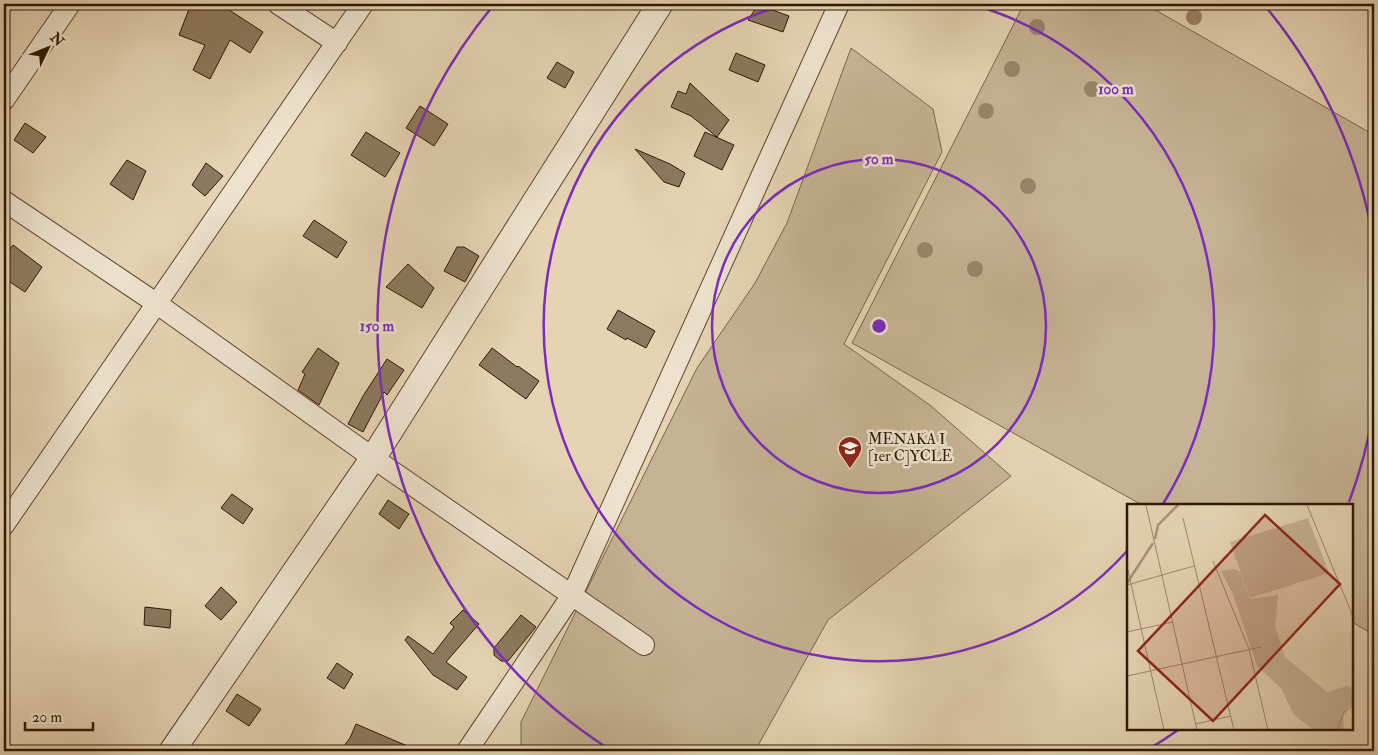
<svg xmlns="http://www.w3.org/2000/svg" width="1378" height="755" font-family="'IM FELL Double Pica',serif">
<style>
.green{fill:#c6b395;stroke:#7a664c}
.building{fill:#8d795f;stroke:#2e1804}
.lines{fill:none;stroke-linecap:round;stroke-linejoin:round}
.minor-casing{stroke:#5c4730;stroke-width:22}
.tertiary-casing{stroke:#5c4730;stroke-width:27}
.minor{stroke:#eee2ce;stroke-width:20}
.tertiary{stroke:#eee2ce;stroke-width:25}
.tree{fill:#9a856b}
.ring{fill:none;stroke:#7b2cbf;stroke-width:2.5}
.labels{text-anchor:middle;stroke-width:5;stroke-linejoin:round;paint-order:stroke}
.poi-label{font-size:15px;fill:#2e1804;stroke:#eee2ce;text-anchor:start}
.inset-river{fill:none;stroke:#a79378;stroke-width:2.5}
.inset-road{fill:none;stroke:#9c886d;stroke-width:1}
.view{fill:#8f2418;fill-opacity:0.15;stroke:#8f2418;stroke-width:2.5}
.inset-edge{fill:none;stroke:#2e1804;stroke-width:2.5}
.centre{fill:#7b2cbf;stroke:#eee2ce;stroke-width:2.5}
.ring-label{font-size:15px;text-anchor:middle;font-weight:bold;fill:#7b2cbf;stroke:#eee2ce;stroke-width:5;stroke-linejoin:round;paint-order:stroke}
</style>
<rect width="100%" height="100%" fill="#e5d3b3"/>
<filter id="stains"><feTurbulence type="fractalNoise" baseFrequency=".004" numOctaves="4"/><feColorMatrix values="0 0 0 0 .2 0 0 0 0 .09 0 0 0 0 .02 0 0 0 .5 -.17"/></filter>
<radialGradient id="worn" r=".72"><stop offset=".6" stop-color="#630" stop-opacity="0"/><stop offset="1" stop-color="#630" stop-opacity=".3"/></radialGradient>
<path class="green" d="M1024 4H1145L1374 135V635L1352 622V505H1142L852 343Z
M851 48 933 109 942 152 844 344 931 406 1011 476 828 620 755 751H521V722L697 368 755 283 787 223Z"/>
<path class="building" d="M191 4H220L263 32 250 53 230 40 210 79 193 70 205 45 179 35Z
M758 5 789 16 783 32 748 20Z
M736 53 765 65 758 82 729 70Z
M557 62 574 72 565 88 547 78Z
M690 83 729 120 717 137 691 116 671 107 678 91 686 94Z
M420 106 448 124 434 146 406 128Z
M25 123 46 137 33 153 14 140Z
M366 132 400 153 385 177 351 155Z
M705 132 734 145 722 170 694 156Z
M635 149 670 164 685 173 679 187 664 182Z
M127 160 146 171 133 200 110 184Z
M206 163 223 176 205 196 192 185Z
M314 220 347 242 337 258 303 236Z
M13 245 42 267 25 292 4 278V257Z
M457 247H464L479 256 465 282 444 271Z
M408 264 434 288 422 308 386 287Z
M618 310 655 331 646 348 627 338 626 340 607 329Z
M318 348 339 363 319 405 298 390 305 374 302 372Z
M492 348 517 367 518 366 539 381 526 399 479 365Z
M387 359 404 370 387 395 384 392 363 432 348 424 363 396Z
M232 494 253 509 243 524 221 508Z
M388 500 409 514 399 529 379 514Z
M221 587 237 602 221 620 205 606Z
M145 607 171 610 170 628 144 625Z
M463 610 479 624 446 662 467 677 457 690 433 675 405 640 408 636 433 654 454 627 450 623Z
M521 615 536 627 508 661H501L494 655V648Z
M337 663 353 674 344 689 327 678Z
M237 694 261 709 249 726 226 711Z
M356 724 419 751H340L350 738Z"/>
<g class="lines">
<g class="minor-casing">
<path id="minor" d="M278 4 337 43
M4 100 70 4
M4 201 156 303 373 458 644 645
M4 525 363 4
M467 751 572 595 839 4"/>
</g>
<g class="tertiary-casing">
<path id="tertiary" d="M172 751 373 458 660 4"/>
</g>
<use href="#minor" class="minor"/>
<use href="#tertiary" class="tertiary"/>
</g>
<g class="tree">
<circle cx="1194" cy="17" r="8"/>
<circle cx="1037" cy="27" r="8"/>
<circle cx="1012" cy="69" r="8"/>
<circle cx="1092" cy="89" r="8"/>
<circle cx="986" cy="111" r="8"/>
<circle cx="1028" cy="186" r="8"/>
<circle cx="925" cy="250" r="8"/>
<circle cx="975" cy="269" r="8"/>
</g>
<g class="ring">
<circle cx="879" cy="326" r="167"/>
<path d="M1128 550A335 335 0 1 1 787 4M971 4A335 335 0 0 1 1163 504"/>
<path d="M1374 409A502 502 0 0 1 1349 502M1178 730A502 502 0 0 1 1149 749M609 749A502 502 0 0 1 492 7M1266 7A502 502 0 0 1 1374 243"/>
</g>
<defs>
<g id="school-pin" transform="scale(1.25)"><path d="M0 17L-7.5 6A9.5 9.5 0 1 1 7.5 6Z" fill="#8f2418" stroke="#eee2ce"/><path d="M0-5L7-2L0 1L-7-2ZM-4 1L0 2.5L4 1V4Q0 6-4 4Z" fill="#fff"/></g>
</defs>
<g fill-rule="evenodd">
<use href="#school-pin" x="850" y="448"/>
</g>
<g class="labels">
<g class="poi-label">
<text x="868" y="444">MENAKA I<tspan x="868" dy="17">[1er C]YCLE</tspan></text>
</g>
</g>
<g transform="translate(1127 504)">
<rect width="226" height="226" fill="#e5d3b3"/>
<path d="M181 14 202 69 123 94 103 38ZM108 65 113 68 123 95 151 91 148 122 158 153 200 188 220 182 226 185V202L216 212 217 226H187L167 211 154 184 130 162 106 90 94 67Z" fill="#c6b395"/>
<path class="inset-river" d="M28 35 31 21 51 1M0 79 26 39"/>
<path class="inset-road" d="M19 1 70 226M180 1 227 115M56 14 107 226M86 57 122 145 141 226M0 62 37 226M0 81 67 62M0 128 46 118M0 172 134 143M69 220 104 212M210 226 218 206"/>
<path class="view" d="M138 11 213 80 86 217 11 147Z"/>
<rect width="226" height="226" class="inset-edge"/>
</g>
<circle cx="879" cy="326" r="8" class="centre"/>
<g class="ring-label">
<text x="1116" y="94">100 m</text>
<text x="879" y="164">50 m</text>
<text x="377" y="331">150 m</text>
</g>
<rect width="1378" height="755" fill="none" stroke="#e5d3b3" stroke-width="20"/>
<rect x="5" y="5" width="1368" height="745" fill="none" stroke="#2e1804" stroke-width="2.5"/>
<rect x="10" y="10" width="1358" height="735" fill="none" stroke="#2e1804"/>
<g transform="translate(48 48) rotate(47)" stroke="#eee2ce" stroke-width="4" paint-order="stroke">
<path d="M0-4L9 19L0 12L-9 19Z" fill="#2e1804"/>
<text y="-8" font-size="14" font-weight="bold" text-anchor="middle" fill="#2e1804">N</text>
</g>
<path d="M25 722v8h68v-8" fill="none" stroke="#2e1804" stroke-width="2.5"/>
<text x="32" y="722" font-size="15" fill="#2e1804" stroke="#eee2ce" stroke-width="4" paint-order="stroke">20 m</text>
<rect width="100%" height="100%" filter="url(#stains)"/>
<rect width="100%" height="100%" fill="url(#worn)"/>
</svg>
